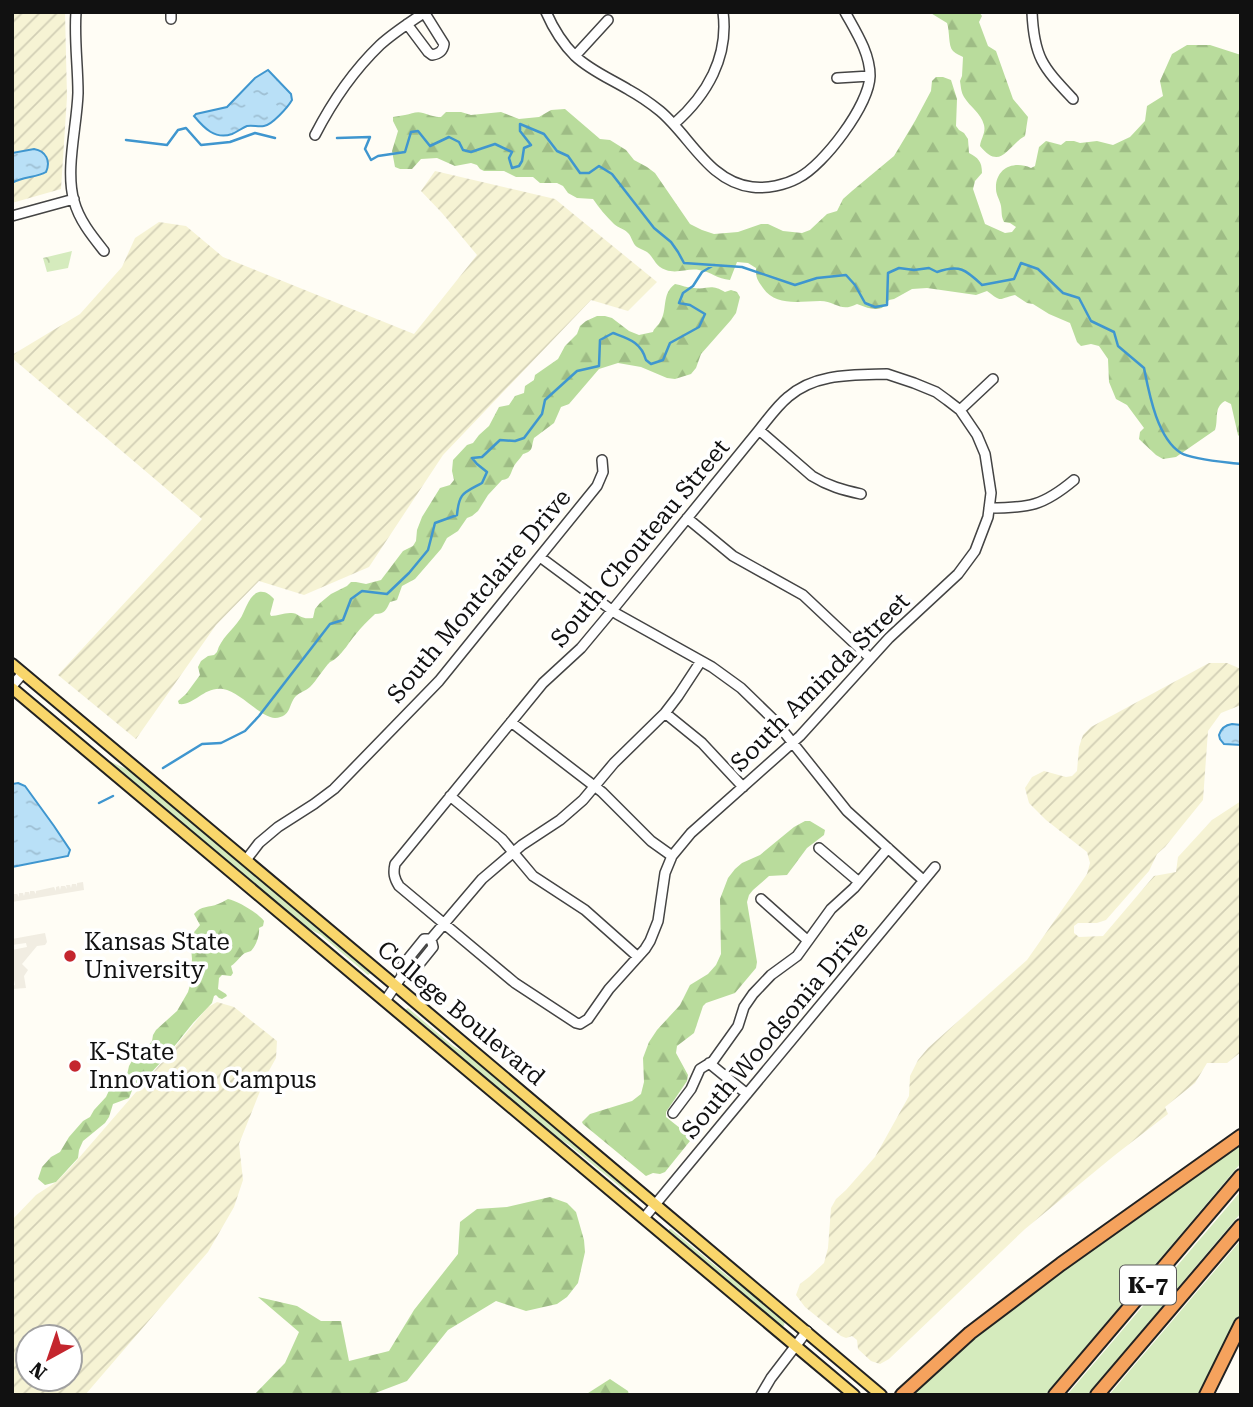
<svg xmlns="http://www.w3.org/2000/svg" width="1253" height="1407" font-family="'Roboto Serif',serif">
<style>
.farmland{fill:url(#farmland-furrows);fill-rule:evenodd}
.grass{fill:#d5ebbd}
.forest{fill:url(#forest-firs)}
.park{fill:url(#park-crowns)}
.plaza{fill:#f1ede2}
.water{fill:url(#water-ripples);stroke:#3f96cf;stroke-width:2}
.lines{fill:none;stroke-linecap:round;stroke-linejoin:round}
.stream{stroke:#3f96cf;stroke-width:2.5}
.minor-casing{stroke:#444;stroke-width:12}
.major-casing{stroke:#222;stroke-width:14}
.highway-casing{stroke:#222;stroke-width:16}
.minor{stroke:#fff;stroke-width:9}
.major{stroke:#f9d66b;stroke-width:10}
.highway{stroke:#f5a25d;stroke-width:12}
.poi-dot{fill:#c4262e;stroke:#fff;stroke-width:2.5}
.labels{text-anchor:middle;stroke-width:7;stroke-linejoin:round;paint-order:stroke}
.shield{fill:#fff;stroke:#585858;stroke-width:2}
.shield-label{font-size:23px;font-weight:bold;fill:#111}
.street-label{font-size:24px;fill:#111;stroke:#fff}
.poi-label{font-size:24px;fill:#111;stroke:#fff;text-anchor:start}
</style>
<defs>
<pattern id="farmland-furrows" width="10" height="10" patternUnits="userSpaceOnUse" patternTransform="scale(1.75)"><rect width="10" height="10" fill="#f6f3d4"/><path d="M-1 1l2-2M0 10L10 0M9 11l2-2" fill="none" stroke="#d2cfb5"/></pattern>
<pattern id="forest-firs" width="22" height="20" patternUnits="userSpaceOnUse" patternTransform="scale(1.75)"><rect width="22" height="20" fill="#b9dc9c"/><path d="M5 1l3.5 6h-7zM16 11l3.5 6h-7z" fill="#9ebc85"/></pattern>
<pattern id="park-crowns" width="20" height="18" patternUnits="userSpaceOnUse" patternTransform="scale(1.75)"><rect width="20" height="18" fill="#d5ebbd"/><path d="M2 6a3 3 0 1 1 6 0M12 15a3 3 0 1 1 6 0" fill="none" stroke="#b6c8a1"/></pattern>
<pattern id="water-ripples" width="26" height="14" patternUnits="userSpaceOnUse" patternTransform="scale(1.75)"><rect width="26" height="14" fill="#b9e0f7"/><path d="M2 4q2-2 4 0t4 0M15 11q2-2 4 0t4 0" fill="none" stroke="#9ebfd3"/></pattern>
</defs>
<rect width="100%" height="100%" fill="#fffdf5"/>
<path class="farmland" d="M12 12H65L67 97 61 189 12 203Z
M435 171 555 199 657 282 628 311 591 300 443 455 369 567 304 595 259 581 216 625 136 739 58 675 202 519 12 358V355L80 314 122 267 135 238 159 222 186 226 223 257 414 334 477 255 442 213 421 191Z
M1209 663H1227L1241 669V705L1221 713 1208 731 1203 800 1165 847 1157 854 1149 871 1106 920 1097 923H1078L1074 926V933L1079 937 1103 936 1154 876 1176 872 1178 857 1212 820 1241 801V1052L1227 1063H1207L1195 1083 1165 1107 1168 1114 1115 1155 1025 1229 889 1359 880 1364 871 1361 858 1349 857 1340 852 1336 846 1338 841 1336 805 1307 796 1295 800 1284 809 1277 824 1263 828 1248 831 1208 836 1199 846 1190 875 1157 909 1096 910 1076 918 1060 928 1048 1027 960 1087 874 1090 863 1087 852 1046 820 1029 803 1025 788 1032 777 1044 771 1066 777 1072 776 1077 771 1079 747 1083 735 1091 727Z
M217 1002 234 1007 277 1041 276 1058 266 1076 239 1144 243 1180 234 1207 208 1252 85 1395H12V1220L36 1195 56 1182 71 1167 169 1054 197 1020 208 1007ZM28 1337H70V1379H28Z"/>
<path class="grass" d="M109 761 133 772 371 971V973L368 975 321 935 302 925 108 763Z
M408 1008 453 1046 477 1060 632 1192 629 1194 569 1145 548 1132 406 1013V1009Z
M1241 1141V1163L1045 1395H911L1015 1303Z
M1241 1191V1213L1087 1395H1067Z
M669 1229H671L729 1277 747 1288 785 1320 784 1326H780L669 1234Z
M1241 1240V1314L1201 1395H1109Z"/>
<path class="forest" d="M929 12H979L982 16 979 22 988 46 996 51 1013 99 1028 117 1025 136C1008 145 1001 172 980 146 981 138 986 133 984 125 981 113 970 107 964 97 961 92 961 87 960 81L962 76 963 57C960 55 956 54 953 51 948 46 950 32 947 23Z
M1187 45H1210L1241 55V438L1238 435 1231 404 1225 401C1213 408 1219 419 1215 430L1176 457 1163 459 1156 455 1139 439 1140 432 1144 428 1127 405 1116 399 1109 382 1108 359 1099 346 1091 344 1081 346 1077 342 1070 323 1049 314 1033 304 1027 303 1015 295C997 299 1003 303 987 291L976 295 927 288 912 289 894 299 889 300 882 308 876 309 868 308 857 304C840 313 836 301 820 301 800 301 776 307 763 288 757 279 756 279 756 268L748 263 737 262 730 280C717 279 712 272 699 270 688 268 677 274 666 270 654 266 655 258 647 252 644 250 640 249 637 247 632 243 632 237 628 233 625 229 618 228 614 224 606 216 599 208 593 199L577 198 568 193 563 186 557 183H540L533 177H516L504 171H484L480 169 477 165 471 163 455 166 437 158 421 159 412 169H400L395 167 392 151 398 131 393 121V117C397 116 401 116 405 115 412 114 416 111 423 113 430 115 434 117 441 117L446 112H461L471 115 501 112 519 119 539 117 551 110 565 109 600 139 610 140 626 150 634 160 647 167 655 173 690 224 702 230 714 234 738 232 761 224H768L783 231 802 233 810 230 827 214 837 211 843 199 852 191 894 156 915 121 931 91 932 81 936 77H943L951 80 957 99 956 126 959 130 964 133 968 139 969 153C978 158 982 161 982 173L975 181 973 189 985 224 1005 233 1012 232 1016 227 1010 223 1004 222C1001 216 1002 212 1001 206 1000 200 996 195 996 189 995 169 1013 160 1031 168L1035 166 1039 147 1046 141 1061 145 1066 141H1074L1080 143 1097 141 1113 145 1130 137 1145 121 1147 106 1163 96 1160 81 1172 54Z
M675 284C681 285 688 288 694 288 708 290 710 283 725 292L731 290 737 292 740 297 736 313 731 320 701 354 696 368 691 374 675 379 667 378 641 367 618 363 599 369 569 404 561 407 554 423 534 438C531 447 534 451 523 454 520 459 516 462 514 466 510 474 511 479 502 480L488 495 478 511 472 516 467 518 458 531 447 538 441 549 415 579 402 586 397 600 390 602C386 610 385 614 375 614 368 621 361 627 356 634 349 642 344 652 335 659 334 660 332 661 330 662 323 669 317 680 310 687 306 691 300 692 296 696 288 704 292 717 275 718 261 718 241 692 223 689 204 686 194 706 179 704L178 701 186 694 200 675 198 667 201 661 208 656 214 655 217 652C221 638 232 631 240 619 245 612 249 594 259 592 266 591 270 595 274 599L270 614 271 616C278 616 283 613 290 613 299 612 299 620 313 618L315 609 320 603 331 594 347 586 351 582H356L366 584 381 580 403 551 413 546 416 541 417 530 422 517 440 488 450 485 454 480 452 471 453 460 467 445 473 443 479 435 489 426 499 407 509 405 515 396 524 393 525 386 534 380 535 375 558 359 565 346 577 334 580 326 586 321 597 316H605L612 318 629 331 639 335 653 332C654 328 658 326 660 322 668 310 661 294 675 284Z
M805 821H810L825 830 824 835 807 848 787 875 769 876 753 890 749 895 747 902 757 962 756 968 735 993 706 1003 703 1006 694 1033 677 1046 676 1053 688 1075 687 1081 666 1112V1117L690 1136V1141L665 1172 660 1174 653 1173 646 1176 583 1124 582 1122 590 1114 632 1101 641 1094 644 1082 643 1058 649 1042 657 1030 680 1005 690 985 708 974 716 965 721 954 720 899 728 878 735 869 742 863 760 855 794 827Z
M228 899C238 901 258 913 264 921L263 926 259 928C260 935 256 946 251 951 249 952 247 952 245 953 240 956 237 962 231 966L233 973 231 976 222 975 219 978 218 989 226 994 227 996 222 999 219 998 216 995 214 996 212 1003 193 1023 164 1059 146 1078 140 1081 133 1088 129 1098 113 1104 109 1117 105 1123 83 1141 79 1150 78 1158 56 1182 45 1185 38 1179 42 1167 51 1157 60 1152 69 1137 83 1121 90 1117 94 1110 106 1097 113 1082 124 1078 127 1075 129 1066 137 1052 148 1046 152 1041 153 1035 156 1030 177 1011 188 992 190 985 192 959 190 937 200 925 194 914C201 905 209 908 218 904 221 903 224 901 228 899Z
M550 1197 567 1203 576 1212 584 1240 585 1252 578 1283 567 1297 557 1304 526 1311 496 1301 448 1330 407 1381 370 1395H254L285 1363 299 1332 258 1297 297 1306 321 1321H341L349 1361 389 1351 414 1310 458 1254 460 1222 477 1209 507 1207Z
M610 1379 628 1391 629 1395H585Z"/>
<path class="park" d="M72 251 68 268 47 272 43 258Z"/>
<path class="plaza" d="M83 882 84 890 12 902V896L14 898V894H17L19 897V893H23L24 896 25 892H29L30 895V891H34L36 894V891L54 887 56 891V887L59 886 60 890 61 886H65L67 889 66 885H70L71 888 72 884H76L77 887V883Z
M45 933 47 942 45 945 37 946 22 964 28 970 24 976 26 988 12 989V986L15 985 12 969V950L27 947 26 943 12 945V939Z"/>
<path class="water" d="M268 70 291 94 292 100C288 107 272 125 264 126 258 127 253 125 247 126 242 128 237 132 232 134 215 140 204 128 194 116L196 114 227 107 255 78Z
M34 149C46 151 51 161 46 172 36 178 23 176 12 183V153Z
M1232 724 1241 725V745L1224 744 1220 739 1219 735C1221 728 1225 725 1232 724Z
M18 783 25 786 54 826 70 850 68 856 12 867V784Z"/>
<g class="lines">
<path class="stream" d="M337 138 370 137 365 149 371 160 378 156 405 152 411 132 418 131 430 146 449 137 459 142 463 150 471 152 495 144 512 152 509 158 512 168 519 166 522 161 524 148 531 145 520 131V124L544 134 557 151 568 156 580 173H589L599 166 612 174 654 228 671 242 678 252 684 263 742 267 795 285 817 278 846 275 855 285 865 303 875 307 887 305 888 273 899 268 914 270 929 268 937 272C960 264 966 270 982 285L1014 279 1021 263 1038 269 1063 293 1079 298 1091 321 1114 332 1118 346 1144 368C1149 393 1157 438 1181 453 1193 460 1226 462 1241 464
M126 140 167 145 178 130 186 128 201 145 230 142 255 133 275 138
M163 768 202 744 221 743 245 731 259 716 330 624 343 620 351 599 362 591 387 594 409 573 428 550 435 523 457 515C459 492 464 493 482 483L487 472 477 464 472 458 482 457 500 440 515 441 524 438 542 414 545 400 577 371 599 366 600 340 613 333C629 339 641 342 646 360L651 364 663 360 670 343 699 327 705 314 690 305 679 303 683 293 693 286 702 272 714 265
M99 803 113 796"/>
<g class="minor-casing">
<path id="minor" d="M76 12C74 39 78 66 78 93 77 126 65 170 74 201 79 220 92 236 104 251
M171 12V19
M546 12C553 28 563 44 575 56 591 71 611 79 629 90 640 96 650 103 660 111 690 136 709 182 752 187 767 189 785 185 798 178 824 165 869 105 870 76 870 53 856 32 845 12
M1032 12C1034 58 1043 67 1073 99
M407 24 428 52 432 55C439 54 443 51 444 44L424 12
M575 56 608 20
M837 78 870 76
M674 124C707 95 729 57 723 12
M315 135C332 102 353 71 380 45 393 33 409 23 425 12
M12 216 74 199
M887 374 914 383 936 392 947 400 960 410 977 435 985 454 991 493 988 517 975 551 958 574 889 638 800 736 691 833 672 856 665 873 658 921 650 941 645 949 609 989 588 1019 580 1024 576 1023 515 983 399 886C394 878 393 873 395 864L543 683 581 648 606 618 759 430C768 419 777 406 788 397 815 373 853 375 887 374Z
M960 410 993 379
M759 430 812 476C828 486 843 490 861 494
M989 508C1029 508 1043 506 1074 480
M687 518 733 556 803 595 870 658
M540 557 617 614 712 667 741 688 776 722 847 811 923 880
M12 686 23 673
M665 713 702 743 743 787
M511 722 602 792 651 841 672 856
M450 796 502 839 533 876 585 910 638 957
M819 848 859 882
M246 860 259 843 278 827 314 804 334 789 439 681 597 486 603 472 602 460
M761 899 807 940
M402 976 412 973 433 947 431 939
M385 1001 402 976 403 965 424 939H431L482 879 522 845 560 820 583 800 614 763 665 713 678 696 701 661
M709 1063 747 1094
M673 1113 691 1089 700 1069 713 1061 738 1026 744 1007 753 994 771 975 797 956 831 909 854 888 888 848
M644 1218 935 867
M761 1395 771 1378 807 1331"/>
</g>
<g class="major-casing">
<path id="major" d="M12 664 396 986 881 1395
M12 688 854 1395"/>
</g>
<g class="highway-casing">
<path id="highway" d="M902 1395 970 1333 1061 1264 1241 1136
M1055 1395 1241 1176
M1097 1395 1241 1226
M1206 1395 1241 1324"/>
</g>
<use href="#minor" class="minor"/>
<use href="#major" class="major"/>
<use href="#highway" class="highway"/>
</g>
<g class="poi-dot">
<circle cx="70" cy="956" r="7"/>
<circle cx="75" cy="1066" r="7"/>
</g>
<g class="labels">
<rect class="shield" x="1120" y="1265.5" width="56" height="39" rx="5"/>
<g class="shield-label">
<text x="1148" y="1293">K-7</text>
</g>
<g class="street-label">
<text transform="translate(640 543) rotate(-50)" y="8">South Chouteau Street</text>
<text transform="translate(479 596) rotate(-50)" y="8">South Montclaire Drive</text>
<text transform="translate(820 682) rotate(-45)" y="8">South Aminda Street</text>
<text transform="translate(461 1013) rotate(40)" y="8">College Boulevard</text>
<text transform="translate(775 1030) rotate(-50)" y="8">South Woodsonia Drive</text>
</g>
<g class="poi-label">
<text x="84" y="950">Kansas State<tspan x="84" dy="28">University</tspan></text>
<text x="89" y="1060">K-State<tspan x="89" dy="28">Innovation Campus</tspan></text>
</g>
</g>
<rect width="1253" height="1407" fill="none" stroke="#111111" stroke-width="28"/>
<g transform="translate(49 1358) rotate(220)"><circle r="33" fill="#ffffff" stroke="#a0a0a0" stroke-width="2"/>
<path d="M0-5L12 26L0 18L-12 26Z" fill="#c4262e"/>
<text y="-10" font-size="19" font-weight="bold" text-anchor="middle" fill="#111111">N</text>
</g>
</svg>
